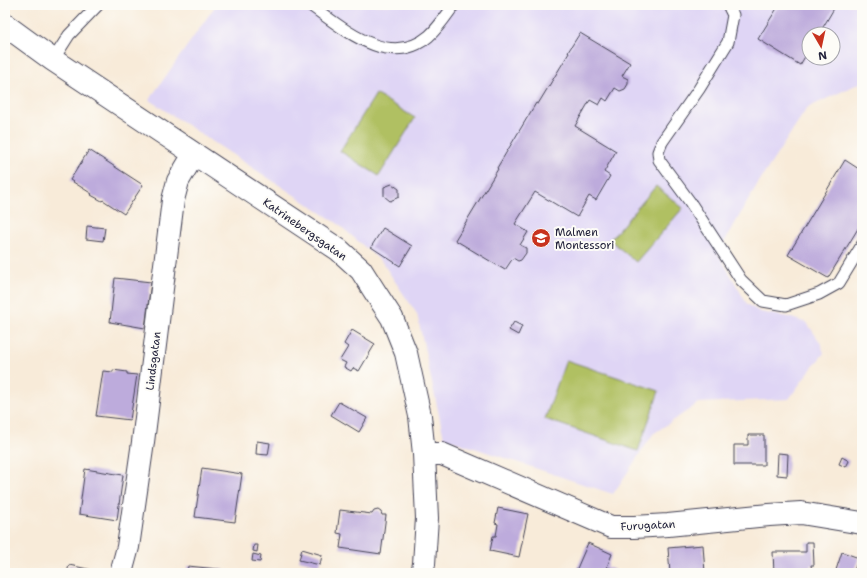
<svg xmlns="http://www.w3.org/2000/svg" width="867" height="578" font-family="'Shantell Sans',sans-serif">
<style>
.built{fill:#dfd5f5;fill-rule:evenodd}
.green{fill:#b0c062;stroke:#69714e}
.building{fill:#bdabdc}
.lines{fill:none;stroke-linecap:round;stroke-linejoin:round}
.service-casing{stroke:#424053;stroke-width:13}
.minor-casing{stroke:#424053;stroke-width:24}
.service{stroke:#fff;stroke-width:11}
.minor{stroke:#fff;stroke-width:22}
.labels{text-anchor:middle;stroke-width:4;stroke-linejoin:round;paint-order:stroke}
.street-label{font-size:11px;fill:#22223b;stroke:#fdfcf7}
.poi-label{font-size:11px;fill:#22223b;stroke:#fdfcf7;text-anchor:start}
</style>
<rect width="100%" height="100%" fill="#fdfcf7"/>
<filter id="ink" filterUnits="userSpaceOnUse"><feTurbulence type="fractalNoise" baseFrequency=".025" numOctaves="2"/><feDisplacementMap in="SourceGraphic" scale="8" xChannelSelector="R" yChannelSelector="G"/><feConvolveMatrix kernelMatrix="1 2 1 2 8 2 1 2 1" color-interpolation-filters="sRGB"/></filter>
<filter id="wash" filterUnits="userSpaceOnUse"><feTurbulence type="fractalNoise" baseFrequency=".012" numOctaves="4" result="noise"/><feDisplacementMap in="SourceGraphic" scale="16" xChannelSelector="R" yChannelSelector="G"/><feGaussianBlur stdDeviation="0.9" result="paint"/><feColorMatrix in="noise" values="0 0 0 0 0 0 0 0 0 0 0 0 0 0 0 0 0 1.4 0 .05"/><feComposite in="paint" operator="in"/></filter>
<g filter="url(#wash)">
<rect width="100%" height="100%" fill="#f8ebd9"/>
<path class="built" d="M216 5H862V82L807 108 757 185 718 253 747 304 760 312 788 317 807 323 820 342 824 353 807 374 789 399 699 403 653 434 613 494 444 438 417 314 382 262 337 223 149 100ZM809 34H833V58H809Z"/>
<path class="green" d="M376 94 415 118 379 176 340 151Z
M656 186 683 208 636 262 610 240Z
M566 360 659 391 638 451 545 419Z"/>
<g id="blocks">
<path class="building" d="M779 5H836L819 34H809V50L800 65 758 39Z
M580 33 630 63 622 76 628 79V84L625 89 620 91 615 88 607 101 603 98 599 105 590 100 575 126 616 151 604 172 610 176 596 200 589 196 577 217 535 192 515 224 528 232 520 245 526 248V253L521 260 518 261 513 258 505 270 455 240 498 169 497 168 536 103 538 104 569 53 568 52Z
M89 150 143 185 124 214 103 200 102 201 91 195 92 194 70 180Z
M845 160 862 171V222L828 278 788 255Z
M392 184 399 189V197L390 201 384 196V187Z
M87 226 105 228 103 241 86 239Z
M383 228 412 246 400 266 371 247Z
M115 278 151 282 145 328 110 322Z
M514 322 522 326 518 335 509 330Z
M352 330 375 344 359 371 353 368 351 371 344 367 346 363 340 360 348 347 344 344Z
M113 370 127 372V374L137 375 130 420 96 416 103 371 113 372Z
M339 402 367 418 359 432 331 415Z
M748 435H764V465H734V445H748Z
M257 441 270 443 268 455 256 454Z
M778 453 788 454 787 476 777 475Z
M842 457 849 461 846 467 839 464Z
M202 468 242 474 235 522 195 517Z
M85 469 123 475 117 520 79 514Z
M498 508 528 514 519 557 490 551 493 536H496L498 524 495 523Z
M340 510 372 514 374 511 378 510 381 512 382 515H386L381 554 340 548 342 534 337 533Z
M806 542H813L814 565H811L812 573H774L773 552H806Z
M588 543 612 554 607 567 615 570 613 573H575Z
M254 545H258L257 552 253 551Z
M703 545 705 573H670L668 548Z
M302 549 322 555 320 565 299 560Z
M842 552 859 558 853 573H835Z
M253 554 261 556 260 562 252 561Z
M69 565 102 572 101 573H67Z
M188 566 227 570 226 573H187Z
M305 569 317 573H303Z"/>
</g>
</g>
<g filter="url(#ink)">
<use href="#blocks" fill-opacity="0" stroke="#424053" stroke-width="1"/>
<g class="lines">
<g class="service-casing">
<path id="service" d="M310 5C343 28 389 70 429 36 439 27 446 16 454 5
M728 5 733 15 728 42 699 89 662 142 658 152 659 160 690 202 741 280 763 301 786 305 819 294 839 283 862 245
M53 60 69 35 98 5"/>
</g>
<g class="minor-casing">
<path id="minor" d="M5 25 53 60 339 250 361 270 375 292 392 318 406 353 420 416 424 454 427 518 424 564 422 573
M424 454H442L611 527H634L668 525 769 515 801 513 862 523
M121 573 128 547 143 442 173 200 178 181 194 154"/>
</g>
<use href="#service" class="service"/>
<use href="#minor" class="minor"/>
</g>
</g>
<defs>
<g id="school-disc" transform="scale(1)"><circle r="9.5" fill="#c8321e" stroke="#fdfcf7"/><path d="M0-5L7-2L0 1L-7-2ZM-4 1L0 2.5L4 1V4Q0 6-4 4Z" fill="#fff"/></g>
</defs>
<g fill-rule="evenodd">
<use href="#school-disc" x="541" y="238"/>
</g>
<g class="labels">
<g class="street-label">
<text transform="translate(305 229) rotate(35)" y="4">Katrinebergsgatan</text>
<text transform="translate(153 361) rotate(-83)" y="4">Lindsgatan</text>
<text transform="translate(648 525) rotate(-3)" y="4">Furugatan</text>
</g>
<g class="poi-label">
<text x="555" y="236">Malmen<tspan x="555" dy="13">Montessori</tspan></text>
</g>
</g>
<rect width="867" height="578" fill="none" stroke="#fdfcf7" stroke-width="20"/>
<g transform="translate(821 46) rotate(171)"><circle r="19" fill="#fdfcf7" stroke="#a5a5ac"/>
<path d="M0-3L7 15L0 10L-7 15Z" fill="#c8321e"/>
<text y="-6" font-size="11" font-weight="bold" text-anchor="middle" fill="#22223b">N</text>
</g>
</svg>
